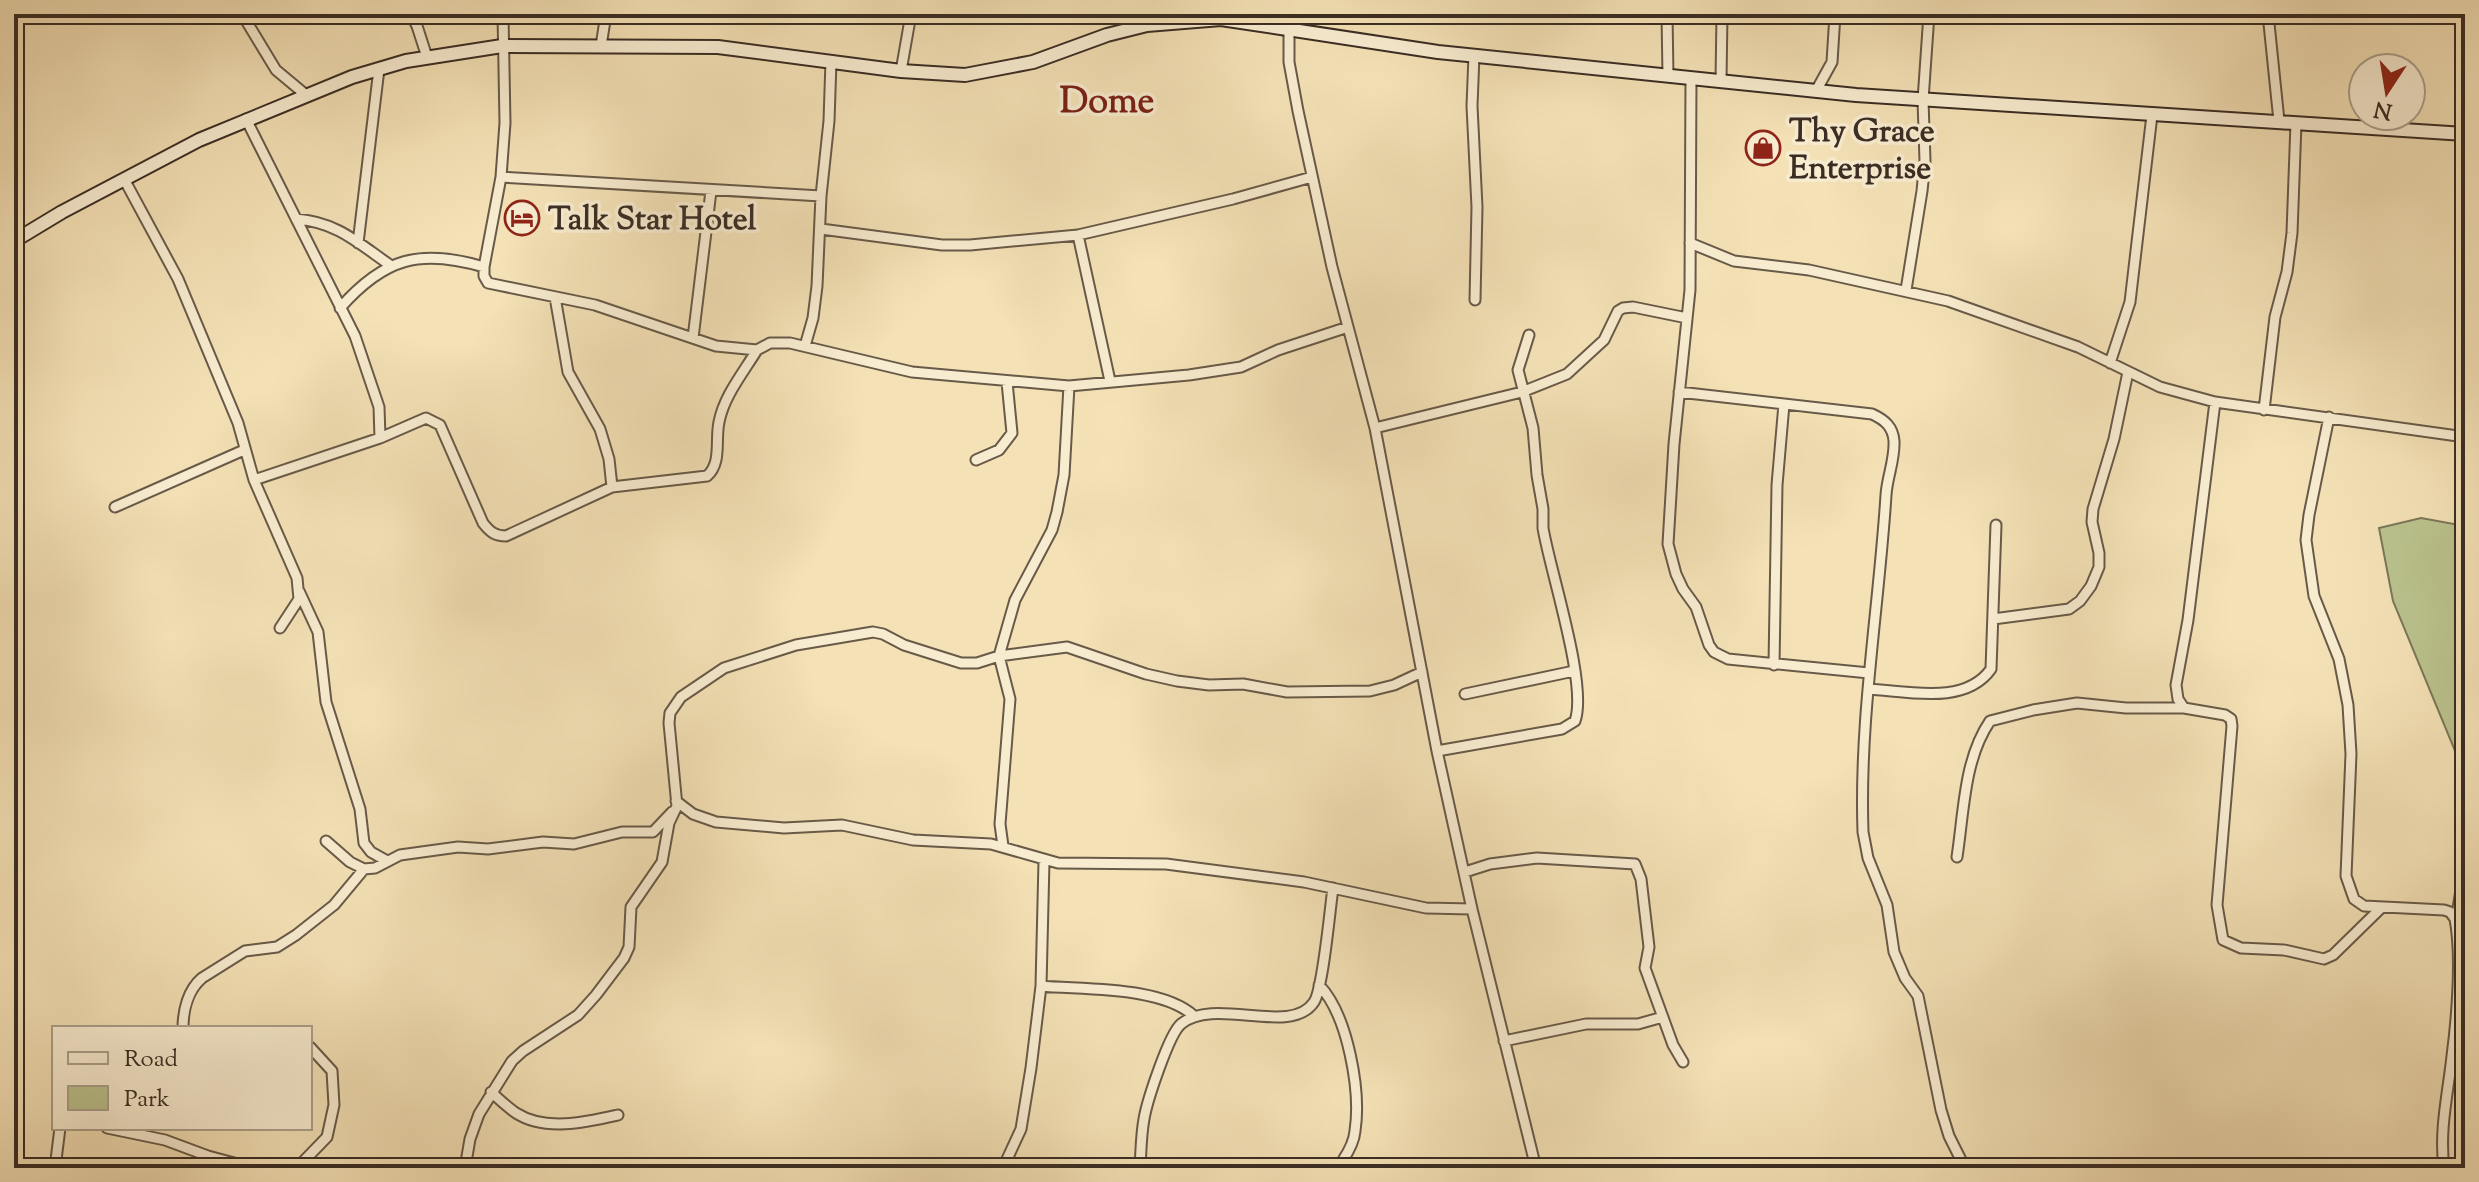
<svg xmlns="http://www.w3.org/2000/svg" width="2479" height="1182" font-family="'Sorts Mill Goudy',serif">
<style>
.green{fill:#bbc38e;stroke:#7a7859;stroke-width:2}
.lines{fill:none;stroke-linecap:round;stroke-linejoin:round}
.street-casing{stroke:#685a48;stroke-width:13}
.secondary-casing{stroke:#3a2d24;stroke-width:16}
.street{stroke:#f8ecd0;stroke-width:9}
.secondary{stroke:#f8ecd0;stroke-width:12}
.labels{text-anchor:middle;stroke-width:7;stroke-linejoin:round;paint-order:stroke}
.poi-label{font-size:32px;font-weight:bold;fill:#3a2d24;stroke:#f8ecd0;text-anchor:start}
.quarter-label{font-size:36px;font-weight:bold;fill:#7a1f14;stroke:#f8ecd0}
</style>
<rect width="100%" height="100%" fill="#f4e1b6"/>
<filter id="stains"><feTurbulence type="fractalNoise" baseFrequency=".0025" numOctaves="4"/><feColorMatrix values="0 0 0 0 .2 0 0 0 0 .09 0 0 0 0 .02 0 0 0 .5 -.17"/></filter>
<radialGradient id="worn" r=".72"><stop offset=".6" stop-color="#630" stop-opacity="0"/><stop offset="1" stop-color="#630" stop-opacity=".3"/></radialGradient>
<path class="green" d="M2421 518 2465 526V775L2393 601 2379 528Z"/>
<g class="lines">
<g class="street-casing">
<path id="street" d="M242 14 276 70 306 95
M411 14 417 26 427 57
M503 14 505 123 501 177 484 267V276L488 283 595 305 716 346 757 350 770 343H790L912 372 1069 386 1189 375 1241 367 1278 350 1348 327
M1667 14 1668 76
M2268 14 2279 121
M1289 29V62L1298 111 1332 267 1375 428 1437 751 1472 909 1536 1168
M601 46 606 14
M1474 55 1472 106 1477 207 1475 300
M901 71 911 14
M1691 78 1690 290 1674 444 1668 544 1676 574 1683 589 1696 607 1709 645 1714 652 1728 659 1869 673
M1721 81 1722 14
M1816 91 1832 62 1835 14
M246 119 355 336 379 407 380 438
M501 177 821 196
M124 179 178 279 238 423 254 480 297 578 299 599 280 628
M296 219C337 222 358 243 390 265
M821 229 942 245H970L1078 235 1233 199 1312 177
M1078 235 1110 381
M358 243 379 69
M1690 243 1734 261 1809 270 1948 301 2078 347 2160 387 2215 402 2465 437
M1906 290 1922 191 1925 161 1923 100 1929 14
M555 297 568 372 600 429 609 459 612 487
M340 308C384 258 420 248 484 267
M693 338 711 191
M805 346 813 318 817 286 821 196 829 121 831 61
M2110 363 2130 302 2152 115
M1679 392 1872 414C1885 420 1893 427 1894 441 1895 460 1887 477 1886 495 1879 607 1859 719 1863 832L1868 858 1887 905 1894 952 1905 978 1918 996 1941 1110 1949 1136 1965 1168
M2215 402 2188 620 2176 685 2178 699 2184 708 2225 715 2231 719 2232 726 2217 905 2223 940 2241 948 2284 950 2324 959 2333 955 2381 908
M2264 410 2275 317 2287 272 2292 233 2296 123
M2329 417 2309 515 2306 540 2314 596 2339 659 2348 705 2351 754 2346 876 2354 899 2364 906 2444 910 2450 912 2455 919C2462 956 2457 1018 2452 1056 2448 1094 2439 1129 2444 1168
M1375 428 1522 392 1567 374 1604 340 1618 311 1623 308 1633 307 1687 318
M976 460 999 450 1012 433 1007 382
M254 480 380 438 426 418 440 425 483 523C490 532 495 536 506 536L612 487 707 476C722 463 715 440 719 422 724 396 743 373 757 350
M115 507 244 450
M299 591 318 632 326 702 360 809 364 843 371 852 387 861
M1993 619 2069 609 2080 601 2091 586 2099 567V553L2092 522 2093 509 2114 439 2128 372
M1774 665 1777 485 1784 404
M1868 689C1907 691 1965 706 1991 669L1996 525
M1465 694 1574 671
M1437 751 1562 729 1575 721C1588 685 1550 571 1543 528V509L1537 475 1533 428 1518 370 1529 335
M676 801 693 814 716 822 784 828 842 825 913 840 991 844 1058 863 1166 864 1304 882 1426 908 1472 909
M326 841 350 862 364 869 375 868 400 855 458 847 488 849 543 842 574 844 622 832H653L672 812
M1003 846 1000 824 1010 699 999 656 1015 600 1052 530 1057 512 1064 475 1069 386
M1957 857C1964 811 1964 759 1990 721L2033 710 2077 703 2126 708H2184
M1465 872 1490 864 1537 858 1635 864 1641 879 1649 947 1645 968 1673 1045 1683 1062
M2456 921 2465 865
M1319 985C1348 1015 1361 1091 1355 1131 1354 1142 1349 1151 1343 1160
M1041 986C1084 990 1161 986 1194 1016
M183 1028C183 1010 188 990 202 978L245 951 277 947 296 935 334 905 364 869
M1504 1041 1586 1024H1638L1663 1017
M491 1092C499 1099 507 1107 516 1113 545 1132 587 1122 618 1115
M107 1128 165 1140 208 1156 253 1168
M55 1168 60 1128
M297 1168 327 1137 334 1105 332 1071 310 1047
M465 1168 470 1139 479 1114 512 1061 523 1051 578 1015 596 995 624 958 629 947 631 907 662 862 669 823 677 806 669 723 670 713 681 697 724 668 796 645 873 632 883 634 904 645 961 663H977L999 656 1067 647 1146 674 1177 681 1209 685 1243 684 1287 692 1370 691 1394 685 1422 672
M1003 1168 1021 1129 1031 1068 1041 986 1044 861
M1140 1168C1141 1152 1141 1135 1144 1119 1147 1101 1169 1034 1181 1024 1215 996 1291 1037 1314 1002 1323 989 1330 908 1333 888"/>
</g>
<g class="secondary-casing">
<path id="secondary" d="M14 241 62 212 199 140 352 77 406 61 502 46 718 47 901 71 965 75 1033 62 1107 35 1147 25 1221 19 1438 52 1856 95 2465 134"/>
</g>
<use href="#street" class="street"/>
<use href="#secondary" class="secondary"/>
</g>
<defs>
<g id="shop-ring" transform="scale(1.8)"><circle r="9.5" fill="#f8ecd0" stroke="#8f2418" stroke-width="1.5"/><path d="M-5-2.5h2.3a2.7 3.5 0 0 1 5.4 0H5L5.5 6h-11ZM-1.5-2.5h3a1.5 2.3 0 0 0-3 0Z" fill="#8f2418"/></g>
<g id="hotel-ring" transform="scale(1.8)"><circle r="9.5" fill="#f8ecd0" stroke="#8f2418" stroke-width="1.5"/><path d="M-6-4.5h1.5V1H6V5H4.5V3h-9V5H-6ZM-4 0a1.8 1.8 0 1 1 3.6 0ZM.5 0V-2.5h3Q6-2.5 6 0Z" fill="#8f2418"/></g>
</defs>
<g fill-rule="evenodd">
<use href="#shop-ring" x="1763" y="148"/>
<use href="#hotel-ring" x="522" y="218"/>
</g>
<g class="labels">
<g class="poi-label">
<text x="1789" y="141">Thy Grace<tspan x="1789" dy="37">Enterprise</tspan></text>
<text x="548" y="229">Talk Star Hotel</text>
</g>
<g class="quarter-label">
<text x="1107" y="112">Dome</text>
</g>
</g>
<rect width="2479" height="1182" fill="none" stroke="#f4e1b6" stroke-width="48"/>
<rect x="16" y="16" width="2447" height="1150" fill="none" stroke="#3a2d24" stroke-width="4"/>
<rect x="24" y="24" width="2431" height="1134" fill="none" stroke="#3a2d24" stroke-width="2"/>
<rect x="52" y="1026" width="260" height="104" fill="#f8ecd0" stroke="#aca08b" stroke-width="2"/>
<rect x="68" y="1052" width="40" height="12" fill="#f8ecd0" stroke="#aca08b" stroke-width="2"/>
<text x="124" y="1066" font-size="24" fill="#3a2d24">Road</text>
<rect x="68" y="1086" width="40" height="24" fill="#bbc38e" stroke="#aca08b" stroke-width="2"/>
<text x="124" y="1106" font-size="24" fill="#3a2d24">Park</text>
<g transform="translate(2387 92) rotate(192)"><circle r="38" fill="#f8ecd0" stroke="#aca08b" stroke-width="2"/>
<path d="M0-6L14 30L0 20L-14 30Z" fill="#8f2418"/>
<text y="-12" font-size="22" font-weight="bold" text-anchor="middle" fill="#3a2d24">N</text>
</g>
<rect width="100%" height="100%" filter="url(#stains)"/>
<rect width="100%" height="100%" fill="url(#worn)"/>
</svg>
